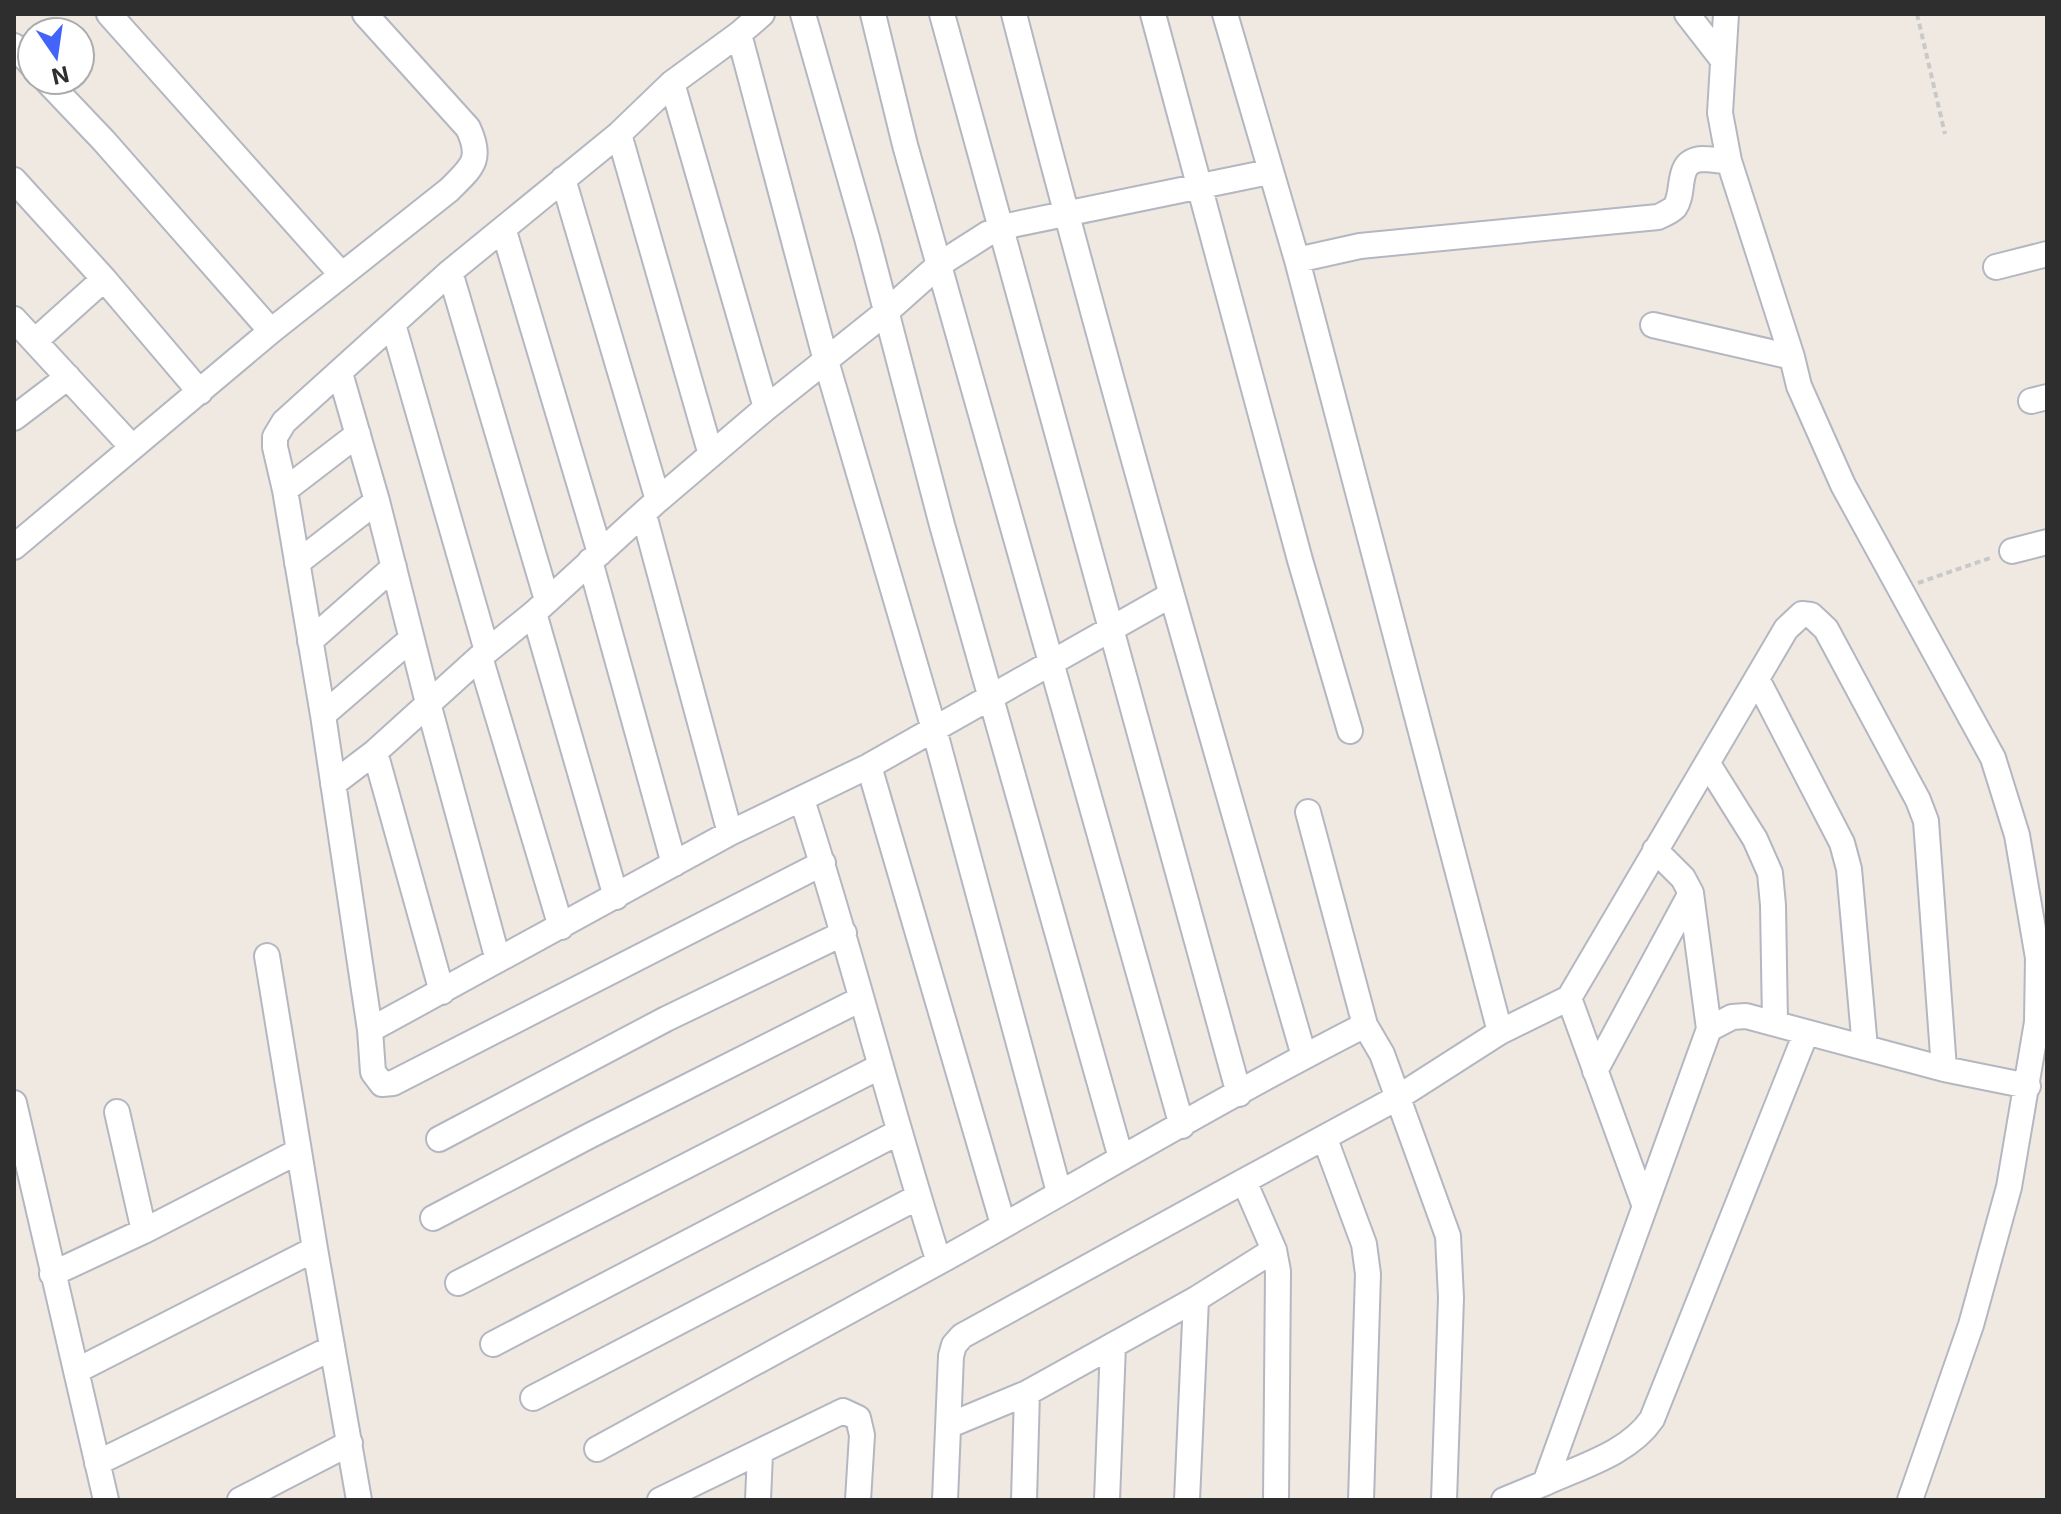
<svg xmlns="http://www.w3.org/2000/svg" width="2061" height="1514" font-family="Inter,sans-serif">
	<rect width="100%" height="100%" fill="#efe9e1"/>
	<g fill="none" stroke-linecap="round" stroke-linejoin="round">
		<g stroke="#b4b7c1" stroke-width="28">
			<path id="minor" d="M 109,14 L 341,274
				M 762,14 L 739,34 L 672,83 L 619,134 L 450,272 L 284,422 L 275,437 L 275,447 L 285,490 L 323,715 L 370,1030 L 373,1072 L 382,1084 L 393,1083 L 823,863
				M 803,14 L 867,238 L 942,525 L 1121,1158
				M 873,14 L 905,145 L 1182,1126
				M 942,14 L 1239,1094
				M 1014,14 C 1104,363 1204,710 1304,1056
				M 1153,14 L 1300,560 L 1350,731
				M 1225,14 L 1297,260 L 1500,1032
				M 1687,14 L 1722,59
				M 1726,14 L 1720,113 L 1729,161 L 1792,357 L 1799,386 L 1843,485 L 1993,758 L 2017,835 L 2038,958 L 2037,1022 L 2009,1187 L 1971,1325 L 1910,1500
				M 739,34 L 826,361 L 934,729 L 1059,1192
				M 14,46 L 32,65
				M 46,80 L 104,141 L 271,331
				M 672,83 L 766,408
				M 619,134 L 711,455
				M 563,179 L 658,500
				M 14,180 L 104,279 L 200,392
				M 504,231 L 600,553
				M 1297,260 L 1360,246 L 1658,217 C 1664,214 1670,212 1675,207 C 1686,191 1674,161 1702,159 C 1711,159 1720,161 1729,161
				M 1996,267 L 2047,254
				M 450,272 L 547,600
				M 14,319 L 132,447
				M 393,324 L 487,651
				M 1653,325 L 1792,357
				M 35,341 L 104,279
				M 340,373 L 377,501 L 428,703 L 498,960
				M 2031,401 L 2047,397
				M 14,418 L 68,377
				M 285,490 L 358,434
				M 644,515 L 730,833
				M 14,547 L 271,331 L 449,190 C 472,167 483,160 468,128 L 365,14
				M 2012,551 L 2047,542
				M 590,561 L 674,864
				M 297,563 L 377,501
				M 534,613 L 616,897
				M 310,641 L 394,567
				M 480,657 L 561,927
				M 1757,679 L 1842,843 L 1849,869 L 1865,1048
				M 323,715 L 411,639
				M 375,752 L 442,992
				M 1708,764 L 1755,839 L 1770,873 L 1773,905 L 1775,1022
				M 869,766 L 1003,1224
				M 333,784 L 375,752 L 480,657 L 534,613 L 658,500 L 766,408 L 885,313 L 940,264 L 987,234 L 1002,227 L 1269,172
				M 802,800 C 852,953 890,1109 939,1262
				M 1308,812 L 1365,1025
				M 267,956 L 315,1249 L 359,1500
				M 1569,998 L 1644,1204
				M 1709,1029 L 1732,1017 L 1746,1016 L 1944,1069 L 2028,1086
				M 370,1030 L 730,833 L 869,766 L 1171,595
				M 1595,1071 L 1691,893
				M 14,1103 L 106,1500
				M 117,1112 L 144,1231
				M 439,1139 L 666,1019 L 844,933
				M 1325,1139 L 1364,1244 L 1368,1274 L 1361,1500
				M 433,1218 L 589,1136 L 861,999
				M 52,1274 L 144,1231 L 299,1151
				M 458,1283 L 881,1066
				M 493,1344 L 899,1132
				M 76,1371 L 315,1249
				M 533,1398 L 918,1197
				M 950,1425 L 1027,1393 L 1196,1299 L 1274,1250
				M 597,1449 C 710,1387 824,1326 937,1263 C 1079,1184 1220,1099 1365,1025 L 1382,1054 L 1448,1236 L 1451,1298 L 1444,1500
				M 97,1463 L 332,1348
				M 1545,1483 C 1582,1466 1629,1453 1652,1419 L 1806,1033
				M 240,1500 L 350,1443
				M 660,1500 L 843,1411 L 858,1418 L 862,1435 L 858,1500
				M 758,1500 L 760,1453
				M 945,1500 L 951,1356 L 954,1345 L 962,1336 L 1244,1181
				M 1024,1500 L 1027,1393
				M 1107,1500 L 1113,1345
				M 1187,1500 L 1196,1299
				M 1276,1500 L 1278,1271 L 1274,1250 L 1244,1181 L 1397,1098 L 1500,1032 L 1569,998 L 1786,629 L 1802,614 L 1811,615 L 1826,629 L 1918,800 L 1926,821 L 1944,1069
				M 1504,1500 L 1545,1483 L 1709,1029 L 1691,893 L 1683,878 L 1655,850"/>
		</g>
		<path stroke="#c9c9c9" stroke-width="4" stroke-dasharray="6 4" stroke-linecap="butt" d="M 1917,14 L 1945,134
			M 1918,583 L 1993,557"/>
		<use href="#minor" stroke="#fff" stroke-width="24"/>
	</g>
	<rect width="2061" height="1514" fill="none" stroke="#2e2e2e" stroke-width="32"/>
	<g transform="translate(56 56) rotate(167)"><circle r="38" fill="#ffffff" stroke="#ababab" stroke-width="2"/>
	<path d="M0-6L14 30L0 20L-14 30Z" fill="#4264fb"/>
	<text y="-12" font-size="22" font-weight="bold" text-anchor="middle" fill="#2e2e2e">N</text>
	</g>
</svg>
